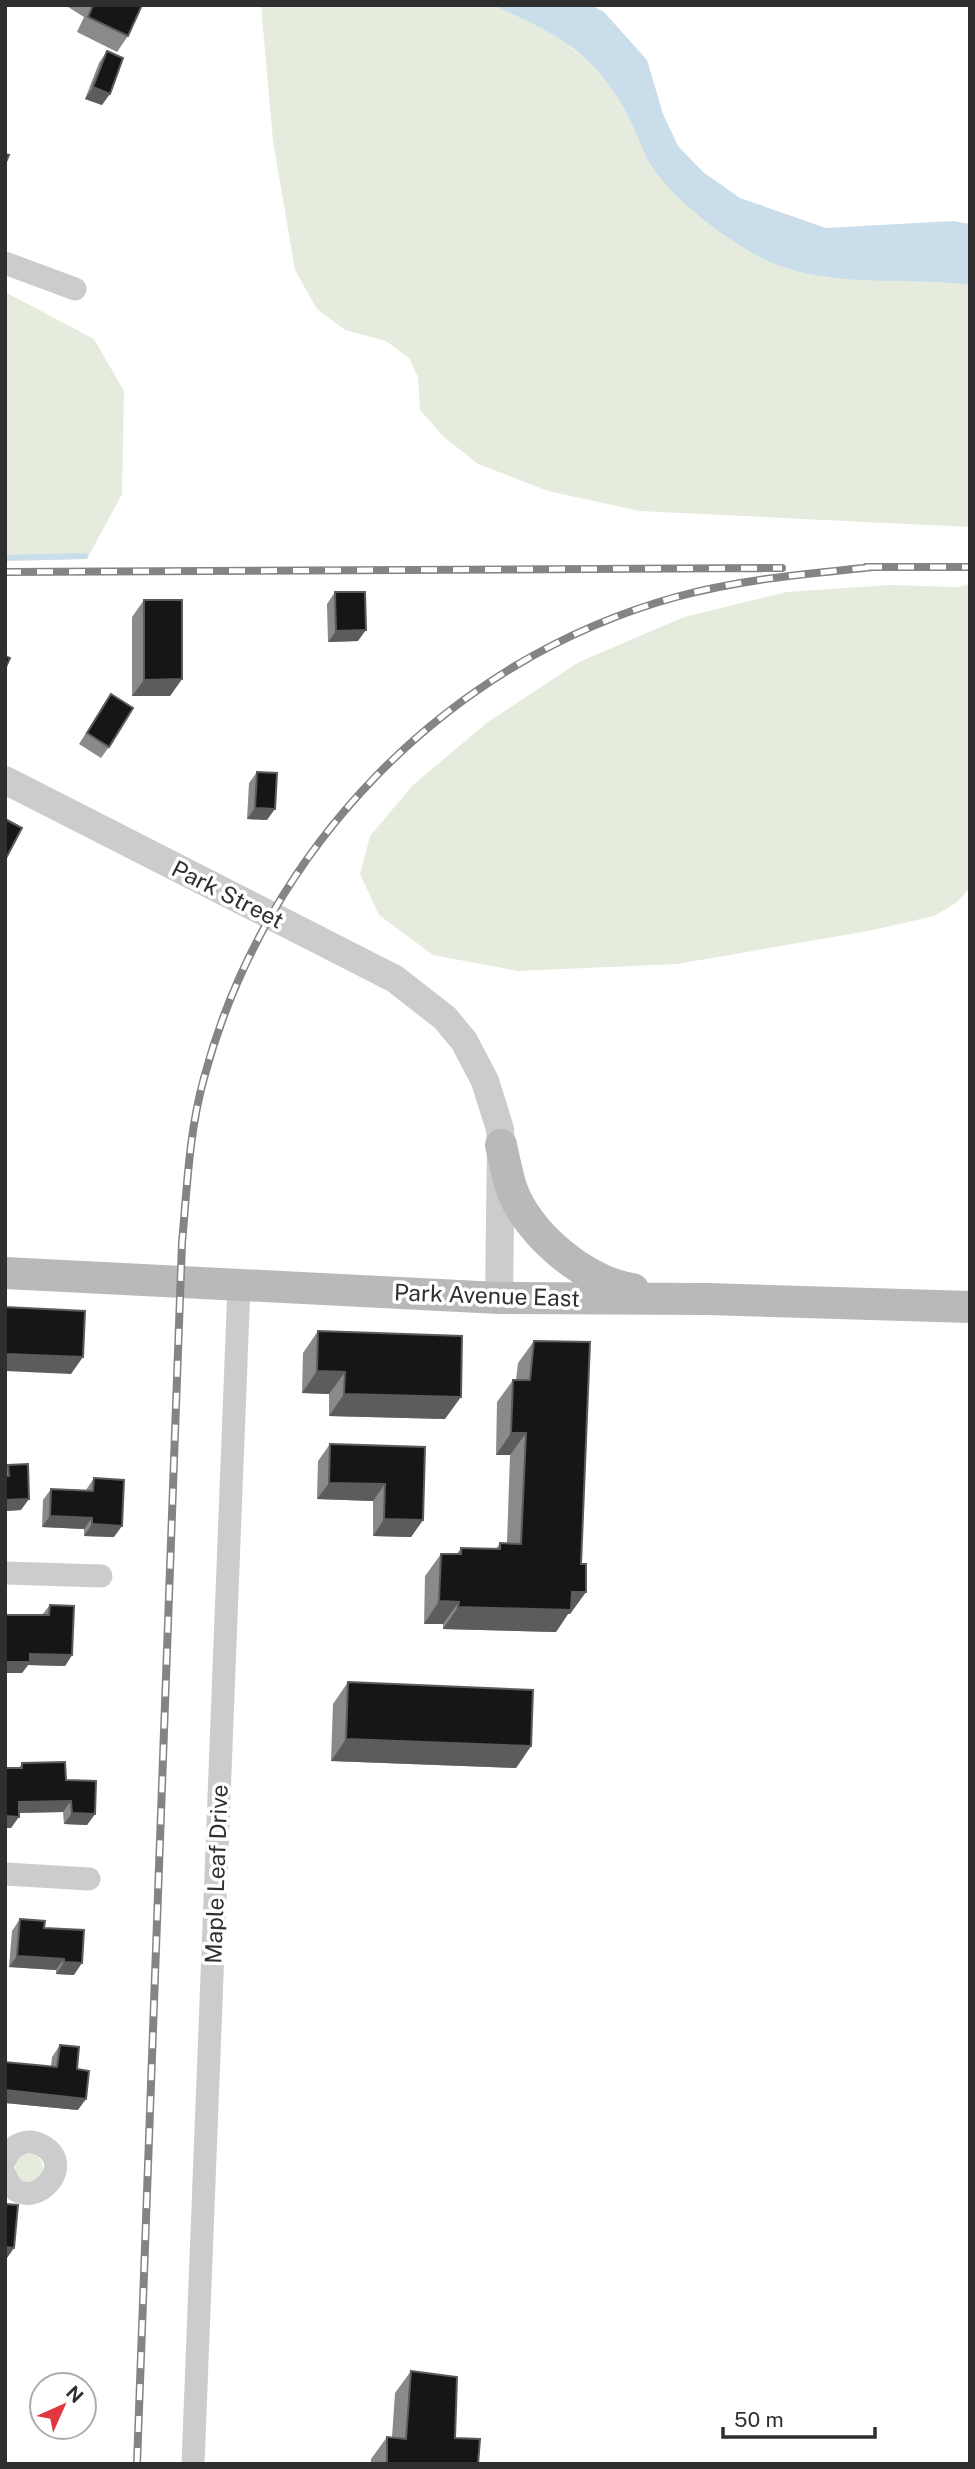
<svg xmlns="http://www.w3.org/2000/svg" width="975" height="2469" font-family="'Public Sans',sans-serif">
	<rect width="100%" height="100%" fill="#fff"/>
	<path fill="#e5ecde" d="M 261,5 L 492,5 L 529,21 L 565,42 L 591,64 L 613,90 L 631,121 L 824,277 L 949,282 L 970,285 L 970,527 L 640,511 L 548,491 L 478,464 L 444,437 L 420,410 L 418,377 L 409,358 L 386,341 L 345,330 L 317,309 L 295,270 L 273,141 Z
		M 5,292 L 94,339 L 124,391 L 122,494 L 87,559 L 5,561 Z
		M 970,584 L 970,888 L 956,903 L 934,916 L 873,930 L 677,964 L 518,971 L 433,955 L 379,915 L 360,874 L 370,836 L 413,785 L 488,722 L 579,662 L 684,617 L 787,592 L 890,585 L 958,587 Z
		M15 2168a14 14 0 1 1 28 0a14 14 0 1 1-28 0Z"/>
	<path fill="#caddeb" d="M 492,5 L 591,5 L 604,12 L 647,60 L 663,114 L 678,146 L 703,172 L 740,198 L 826,228 L 953,221 L 970,224 L 970,285 C 904,276 833,289 770,262 C 731,244 674,201 651,165 C 643,152 638,136 631,122 C 621,101 608,82 592,65 C 565,37 527,20 492,5 Z"/>
	<g fill="none" stroke-linecap="round" stroke-linejoin="round">
		<path stroke="#caddeb" stroke-width="6" d="M 5,558 L 85,556"/>
		<path stroke="#ccc" stroke-width="23" d="M 5,263 L 75,289
			M 5,1573 L 101,1576
			M 5,1874 L 89,1879
			M 5,2160 C 8,2153 12,2147 20,2144 C 27,2141 35,2142 41,2145 C 83,2167 23,2222 5,2175
			M 193,2464 L 239,1285"/>
		<path stroke="#ccc" stroke-width="28" d="M 5,780 L 395,979 L 445,1018 L 464,1041 L 485,1081 L 500,1129 L 501,1145 L 499,1298"/>
		<path stroke="#b9b9b9" stroke-width="32" d="M 501,1145 C 504,1159 507,1174 511,1187 C 526,1233 586,1283 633,1289
			M 5,1273 L 499,1298 L 707,1299 L 970,1307"/>
		<g stroke="#848484" stroke-width="8">
			<path id="rail" d="M 866,567 L 970,567
				M 5,572 L 782,568
				M 137,2464 L 182,1243 C 187,1188 189,1132 204,1078 C 265,849 447,660 676,597 C 741,579 807,574 873,567"/>
		</g>
		<use href="#rail" stroke="#fff" stroke-width="5" stroke-dasharray="16" stroke-linecap="butt"/>
	</g>
	<path fill="#8a8a8a" d="M 65,5 L 142,5 L 128,36 L 117,52 L 77,32 L 84,17 Z
		M 107,51 L 102,105 L 85,99 L 99,63 Z
		M 335,592 L 358,641 L 328,642 L 327,604 Z
		M 144,600 L 182,679 L 170,696 L 132,696 L 132,617 Z
		M 111,694 L 109,747 L 101,758 L 79,744 Z
		M 257,772 L 267,820 L 247,819 L 249,783 Z
		M 318,1331 L 445,1419 L 329,1416 L 329,1394 L 302,1393 L 303,1353 Z
		M 534,1341 L 581,1564 L 586,1592 L 570,1614 L 568,1614 L 556,1632 L 443,1629 L 443,1624 L 424,1624 L 425,1576 L 441,1554 L 457,1554 L 461,1548 L 496,1549 L 500,1543 L 507,1543 L 510,1455 L 496,1455 L 497,1402 L 513,1380 L 516,1380 L 518,1363 Z
		M 330,1444 L 425,1447 L 423,1520 L 411,1537 L 373,1536 L 373,1501 L 317,1499 L 318,1461 Z
		M 8,1465 L 21,1510 L 5,1511 L 5,1469 Z
		M 94,1478 L 114,1537 L 84,1536 L 84,1529 L 42,1527 L 43,1500 L 51,1489 L 86,1490 Z
		M 50,1605 L 72,1655 L 65,1666 L 28,1665 L 22,1673 L 5,1673 L 5,1615 L 42,1615 Z
		M 348,1682 L 531,1746 L 516,1768 L 331,1761 L 333,1704 Z
		M 22,1763 L 66,1780 L 95,1814 L 87,1825 L 64,1824 L 63,1812 L 19,1813 L 11,1828 L 5,1828 L 5,1768 L 19,1768 Z
		M 20,1919 L 44,1928 L 74,1975 L 56,1974 L 56,1970 L 9,1967 L 12,1931 Z
		M 60,2045 L 77,2069 L 78,2110 L 5,2103 L 5,2062 L 51,2066 L 52,2057 Z
		M 411,2371 L 455,2438 L 478,2464 L 371,2464 L 371,2459 L 387,2437 L 392,2437 L 395,2393 Z"/>
	<path fill="#5c5c5c" d="M 93,87 L 110,94 L 102,105 L 85,99 Z
		M 366,630 L 358,641 L 328,642 L 336,631 Z
		M 182,679 L 170,696 L 132,696 L 144,680 Z
		M 255,808 L 275,809 L 267,820 L 247,819 Z
		M 5,1354 L 83,1357 L 71,1374 L 5,1371 Z
		M 317,1371 L 345,1372 L 329,1394 L 302,1393 Z
		M 344,1394 L 461,1397 L 445,1419 L 329,1416 Z
		M 511,1433 L 526,1433 L 510,1455 L 496,1455 Z
		M 329,1483 L 385,1484 L 373,1501 L 317,1499 Z
		M 29,1499 L 21,1510 L 5,1511 L 5,1500 Z
		M 50,1516 L 92,1518 L 84,1529 L 42,1527 Z
		M 384,1519 L 423,1520 L 411,1537 L 373,1536 Z
		M 92,1524 L 122,1526 L 114,1537 L 84,1536 Z
		M 572,1592 L 586,1592 L 570,1614 L 568,1614 L 556,1632 L 443,1629 L 458,1607 Z
		M 439,1601 L 459,1602 L 443,1624 L 424,1624 Z
		M 30,1654 L 72,1655 L 65,1666 L 28,1665 L 22,1673 L 5,1673 L 5,1662 Z
		M 346,1739 L 531,1746 L 516,1768 L 331,1761 Z
		M 71,1801 L 63,1812 L 11,1813 L 19,1802 Z
		M 72,1813 L 95,1814 L 87,1825 L 64,1824 Z
		M 5,1816 L 19,1817 L 11,1828 L 5,1828 Z
		M 17,1956 L 64,1959 L 56,1970 L 9,1967 Z
		M 64,1962 L 82,1963 L 74,1975 L 56,1974 Z
		M 5,2090 L 86,2099 L 78,2110 L 5,2103 Z
		M 5,2247 L 14,2248 L 5,2261 Z"/>
	<path fill="#161616" stroke="#5c5c5c" stroke-width="2" d="M 93,5 L 142,5 L 128,36 L 88,17 Z
		M 107,51 L 123,58 L 110,94 L 93,87 Z
		M 5,154 L 9,155 L 5,164 Z
		M 335,592 L 365,592 L 366,630 L 336,631 Z
		M 144,600 L 182,600 L 182,679 L 144,680 Z
		M 5,656 L 10,658 L 5,669 Z
		M 111,694 L 133,708 L 109,747 L 87,733 Z
		M 257,772 L 277,773 L 275,809 L 255,808 Z
		M 5,819 L 22,828 L 5,860 Z
		M 5,1307 L 85,1311 L 83,1357 L 5,1354 Z
		M 318,1331 L 462,1336 L 461,1397 L 344,1394 L 345,1372 L 317,1371 Z
		M 534,1341 L 590,1342 L 581,1564 L 586,1564 L 586,1592 L 572,1592 L 571,1610 L 458,1607 L 459,1602 L 439,1601 L 441,1554 L 461,1554 L 461,1548 L 500,1549 L 500,1543 L 521,1544 L 526,1433 L 511,1433 L 513,1380 L 530,1380 Z
		M 330,1444 L 425,1447 L 423,1520 L 384,1519 L 385,1484 L 329,1483 Z
		M 28,1464 L 29,1499 L 5,1500 L 5,1476 L 9,1476 L 8,1465 Z
		M 94,1478 L 124,1480 L 122,1526 L 92,1524 L 92,1518 L 50,1516 L 51,1489 L 93,1491 Z
		M 50,1605 L 74,1606 L 72,1655 L 30,1654 L 30,1662 L 5,1662 L 5,1615 L 49,1615 Z
		M 348,1682 L 533,1690 L 531,1746 L 346,1739 Z
		M 65,1762 L 66,1780 L 96,1781 L 95,1814 L 72,1813 L 71,1801 L 19,1802 L 19,1817 L 5,1816 L 5,1768 L 22,1768 L 22,1763 Z
		M 20,1919 L 45,1921 L 44,1928 L 84,1930 L 82,1963 L 64,1962 L 64,1959 L 17,1956 Z
		M 60,2045 L 79,2047 L 77,2069 L 89,2071 L 86,2099 L 5,2090 L 5,2062 L 57,2067 Z
		M 5,2204 L 18,2205 L 14,2248 L 5,2247 Z
		M 411,2371 L 457,2377 L 455,2438 L 480,2439 L 478,2464 L 387,2464 L 387,2437 L 406,2439 Z"/>
	<g text-anchor="middle" dominant-baseline="central" stroke-width="7" stroke-linejoin="round" paint-order="stroke">
		<g font-size="23" fill="#2f2f2f" stroke="#fff">
			<text transform="translate(228 894) rotate(27)">Park Street</text>
			<text transform="translate(487 1295) rotate(2)">Park Avenue East</text>
			<text transform="translate(216 1874) rotate(-88)">Maple Leaf Drive</text>
		</g>
	</g>
	<rect width="975" height="2469" fill="none" stroke="#2f2f2f" stroke-width="14"/>
	<g transform="translate(63 2406) rotate(45)"><circle r="33" fill="#ffffff" stroke="#acacac" stroke-width="2"/>
	<path d="M0-5L12 26L0 18L-12 26Z" fill="#e1373e"/>
	<text y="-10" font-size="19" font-weight="bold" text-anchor="middle" fill="#2f2f2f">N</text>
	</g>
	<path d="M723 2427v10h152v-10" fill="none" stroke="#2f2f2f" stroke-width="3.5"/>
	<text x="734" y="2427" font-size="21" fill="#2f2f2f" stroke="#ffffff" stroke-width="5" paint-order="stroke">50 m</text>
</svg>
